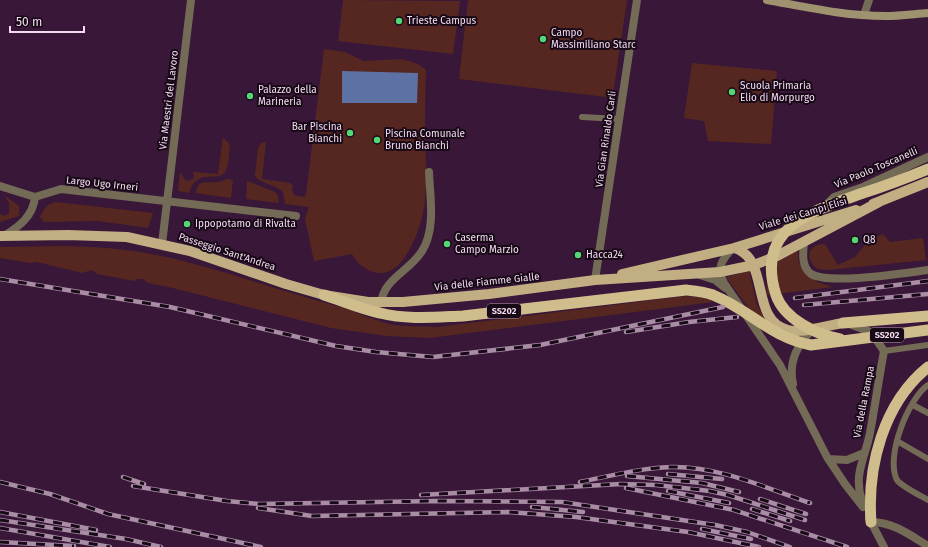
<svg xmlns="http://www.w3.org/2000/svg" width="928" height="547" font-family="'Fira Sans',sans-serif">
	<rect width="100%" height="100%" fill="#391738"/>
	<path fill="#562721" d="M 343,0 L 460,1 L 453,54 L 338,41 Z
		M 468,0 L 627,0 L 613,94 L 606,97 L 459,79 Z
		M 324,49 L 345,52 L 363,61 L 402,59 L 418,64 L 426,70 C 425,94 425,119 425,144 C 426,162 427,180 425,199 C 424,220 407,276 378,273 C 368,272 356,263 352,254 L 314,261 L 305,219 L 309,207 L 285,204 L 283,192 C 275,184 261,184 255,176 L 258,148 L 261,143 L 266,142 L 262,179 L 290,183 L 293,186 L 292,190 L 294,195 L 304,197 L 306,194 Z
		M 692,63 L 777,71 L 771,144 L 708,141 L 704,121 L 684,118 Z
		M 223,137 L 230,145 C 229,152 229,164 226,170 C 219,185 198,165 189,193 L 178,191 L 180,172 L 185,180 L 189,181 L 194,178 L 193,172 L 218,174 Z
		M 227,179 L 233,180 L 231,198 L 195,193 L 199,184 C 208,180 217,185 227,179 Z
		M 247,181 L 275,192 L 278,196 L 279,203 L 246,199 Z
		M 4,195 L 19,206 L 19,216 L 0,222 L 0,213 L 2,216 L 9,214 L 9,203 Z
		M 56,202 L 153,213 L 148,228 L 98,221 L 44,222 L 40,217 C 44,208 47,204 56,202 Z
		M 883,234 L 890,242 L 923,238 L 926,260 L 828,270 L 817,269 C 805,258 807,244 825,244 L 838,265 L 855,257 L 869,240 Z
		M 66,246 C 92,247 119,248 145,253 C 210,264 273,290 337,306 C 356,311 374,321 394,325 C 408,327 423,326 437,327 L 685,296 L 700,297 L 714,302 L 430,338 L 387,336 L 331,328 L 173,288 L 148,283 L 143,279 L 138,279 L 134,281 L 97,274 L 92,270 L 82,273 L 37,262 L 31,263 L 0,258 L 0,247 Z
		M 798,251 C 797,274 814,282 833,287 L 767,295 C 764,267 775,262 798,251 Z
		M 749,271 L 757,305 L 765,319 L 752,313 L 726,277 Z"/>
	<path fill="#5e71a5" d="M 342,71 L 418,73 L 417,103 L 342,103 Z"/>
	<g fill="none" stroke-linecap="round" stroke-linejoin="round">
		<path stroke="#736b56" stroke-width="6" d="M 582,117 L 619,119
			M 884,351 L 928,345
			M 928,385 C 908,399 885,457 897,480 C 901,486 921,496 928,500
			M 913,405 L 928,413
			M 897,441 L 928,459"/>
		<path stroke="#736b56" stroke-width="8" d="M 0,186 L 35,197 L 61,189 L 296,216
			M 826,205 L 834,197 L 863,187 L 928,157
			M 4,236 C 20,226 33,216 35,197
			M 804,242 C 803,252 801,267 811,274 C 829,285 904,273 928,270
			M 162,244 L 191,0
			M 733,248 C 722,259 716,268 724,283 L 780,365 L 827,457 L 845,484 L 863,507
			M 700,275 L 715,280 L 725,288
			M 595,280 L 637,0
			M 381,303 C 384,278 410,271 422,251 C 436,229 430,197 429,172
			M 849,324 L 871,332 L 884,351 C 879,378 875,406 870,433 C 865,458 853,475 862,501
			M 793,384 C 788,362 798,342 814,329
			M 829,459 L 847,460 L 864,453
			M 869,518 L 884,547
			M 871,522 C 893,522 910,535 928,546"/>
		<path stroke="#736b56" stroke-width="8" d="M 864,15 L 869,0"/>
		<path stroke="#9f926f" stroke-width="8" d="M 767,0 C 806,7 845,16 885,16 C 899,16 914,14 928,13"/>
		<path stroke="#c1af83" stroke-width="10" d="M 873,204 L 928,182
			M 0,236 L 68,235 L 127,237 L 190,251 L 286,284 L 324,295 L 368,302 L 403,302 L 489,294 L 595,280 L 720,272 L 754,265 L 777,256 L 879,202
			M 734,248 C 771,258 749,321 788,330 C 802,334 829,325 843,323
			M 622,274 L 734,248 L 856,210"/>
		<path stroke="#d0bd8c" stroke-width="11" d="M 324,295 C 343,301 361,309 380,313 C 407,320 436,317 463,316 L 686,290 C 695,291 705,292 713,295 C 750,310 770,337 811,345 L 928,330
			M 843,323 L 928,316
			M 840,339 C 817,335 784,319 776,295 C 754,227 813,211 863,193 C 885,186 906,178 928,169
			M 871,522 C 867,467 883,403 928,367"/>
		<g stroke="#a98da7" stroke-width="4.5">
			<path id="rail" d="M 0,279 L 170,307 L 336,346 L 376,352 L 433,357 L 540,345 L 723,307
				M 795,298 L 928,281
				M 804,305 L 928,294
				M 626,332 L 689,322 L 737,317
				M 668,474 L 722,479
				M 627,476 L 702,483 L 739,492
				M 123,477 L 144,484
				M 0,482 L 50,494 L 108,514 L 261,547
				M 580,482 C 610,476 640,468 671,467 C 719,466 766,488 810,503
				M 133,486 L 227,501 L 259,504 L 436,501 L 562,502 L 715,525 L 747,532 L 790,547
				M 626,488 L 734,510 L 847,547
				M 668,491 L 729,503
				M 421,495 L 621,484 L 656,485 L 710,491 L 728,495 L 805,520
				M 760,499 L 806,514
				M 532,507 L 583,512
				M 258,508 L 312,516 L 508,512 L 576,517 L 688,532 L 759,547
				M 752,509 L 790,521
				M 0,512 L 96,530
				M 0,520 L 126,539 L 161,547
				M 0,528 L 110,547
				M 702,529 L 751,539
				M 0,542 L 74,546"/>
		</g>
		<use href="#rail" stroke="#180917" stroke-width="3" stroke-dasharray="9" stroke-linecap="butt"/>
	</g>
	<g fill="#53d673" stroke="#180917" stroke-width="1.5">
		<circle cx="399" cy="21" r="4"/>
		<circle cx="543" cy="39" r="4"/>
		<circle cx="732" cy="92" r="4"/>
		<circle cx="250" cy="96" r="4"/>
		<circle cx="350" cy="133" r="4"/>
		<circle cx="377" cy="140" r="4"/>
		<circle cx="187" cy="224" r="4"/>
		<circle cx="855" cy="240" r="4"/>
		<circle cx="447" cy="244" r="4"/>
		<circle cx="578" cy="255" r="4"/>
	</g>
	<g text-anchor="middle" dominant-baseline="central" stroke-width="4" stroke-linejoin="round" paint-order="stroke">
		<g fill="#180917" stroke="#b19db0" stroke-width="1">
			<rect x="487" y="304" width="34" height="14" rx="3"/>
			<rect x="870" y="328" width="34" height="14" rx="3"/>
		</g>
		<g font-size="9" font-weight="bold" fill="#f3dcf1">
			<text x="504" y="311">SS202</text>
			<text x="887" y="335">SS202</text>
		</g>
		<g font-size="10" fill="#f3dcf1" stroke="#180917" text-anchor="start">
			<text x="407" y="21">Trieste Campus</text>
			<text x="551" y="33">Campo<tspan x="551" dy="12">Massimiliano Starc</tspan></text>
			<text x="740" y="86">Scuola Primaria<tspan x="740" dy="12">Elio di Morpurgo</tspan></text>
			<text x="258" y="90">Palazzo della<tspan x="258" dy="12">Marineria</tspan></text>
			<text x="342" y="127" text-anchor="end">Bar Piscina<tspan x="342" dy="12">Bianchi</tspan></text>
			<text x="385" y="134">Piscina Comunale<tspan x="385" dy="12">Bruno Bianchi</tspan></text>
			<text x="195" y="224">Ippopotamo di Rivalta</text>
			<text x="455" y="238">Caserma<tspan x="455" dy="12">Campo Marzio</tspan></text>
			<text x="863" y="240">Q8</text>
			<text x="586" y="255">Hacca24</text>
		</g>
		<g font-size="10" fill="#f3dcf1" stroke="#180917">
			<text transform="translate(169 100) rotate(-83)">Via Maestri del Lavoro</text>
			<text transform="translate(606 139) rotate(-82)">Via Gian Rinaldo Carli</text>
			<text transform="translate(876 168) rotate(-23)">Via Paolo Toscanelli</text>
			<text transform="translate(102 184) rotate(6)">Largo Ugo Irneri</text>
			<text transform="translate(803 214) rotate(-17)">Viale dei Campi Elisi</text>
			<text transform="translate(227 252) rotate(18)">Passeggio Sant'Andrea</text>
			<text transform="translate(487 282) rotate(-6)">Via delle Fiamme Gialle</text>
			<text transform="translate(864 402) rotate(-79)">Via della Rampa</text>
		</g>
	</g>
	<path d="M10 26v6h74v-6" fill="none" stroke="#f3dcf1" stroke-width="2"/>
	<text x="16" y="26" font-size="12" fill="#f3dcf1" stroke="#180917" stroke-width="3" paint-order="stroke">50 m</text>
</svg>
